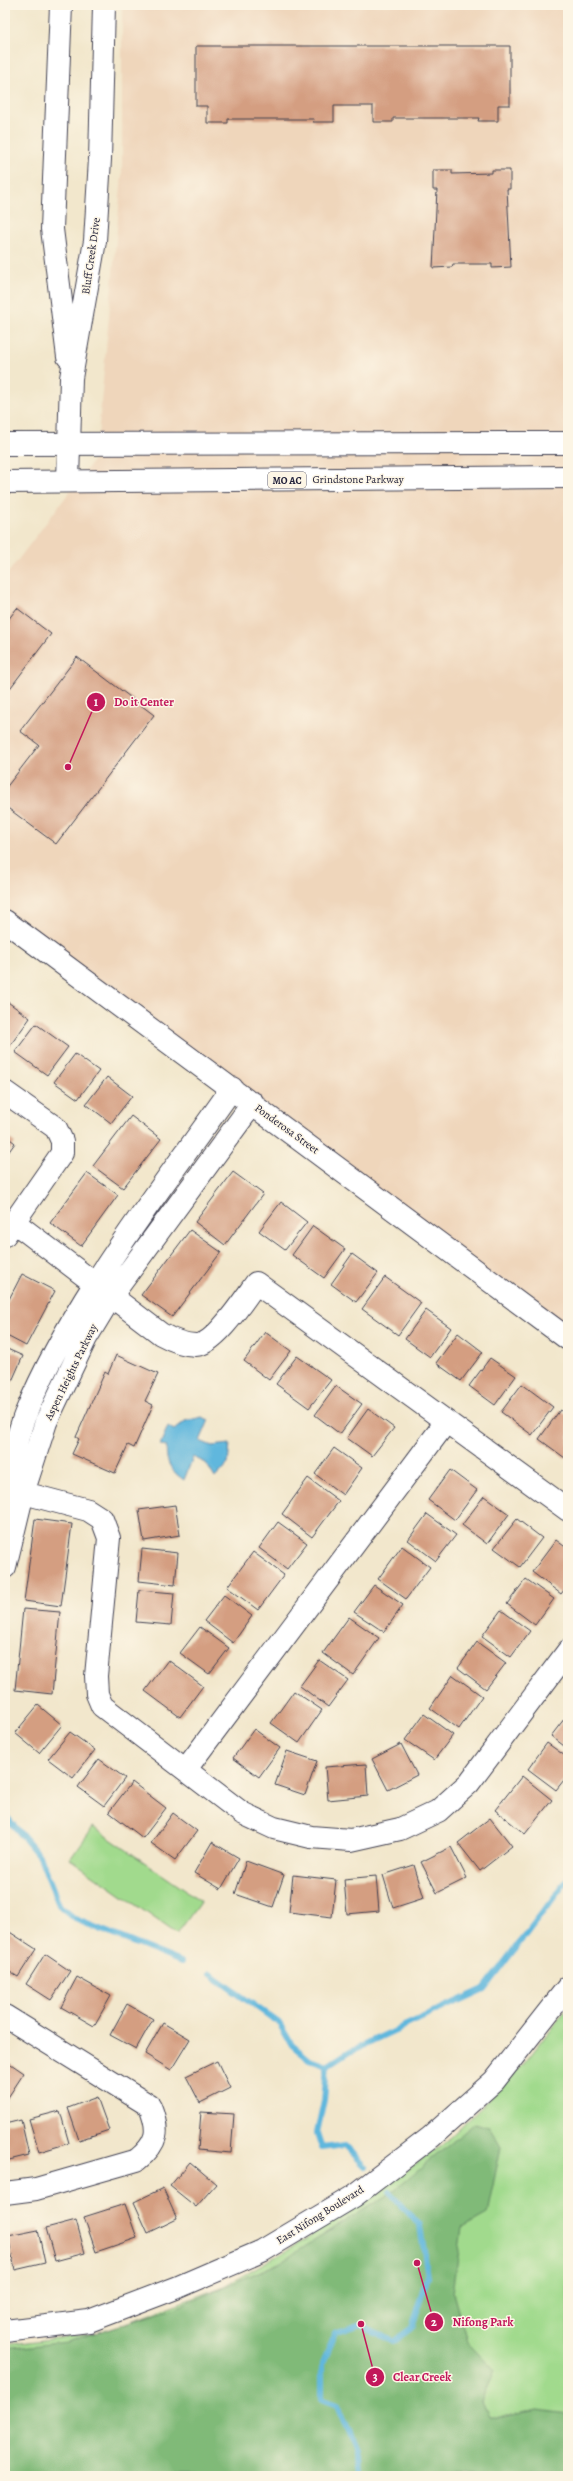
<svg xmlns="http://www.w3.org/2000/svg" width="573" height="2481" font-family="Alegreya,serif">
	<rect width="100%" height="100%" fill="#fcf5e5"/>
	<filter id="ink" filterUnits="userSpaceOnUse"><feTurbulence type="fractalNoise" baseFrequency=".025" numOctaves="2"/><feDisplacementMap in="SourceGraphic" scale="8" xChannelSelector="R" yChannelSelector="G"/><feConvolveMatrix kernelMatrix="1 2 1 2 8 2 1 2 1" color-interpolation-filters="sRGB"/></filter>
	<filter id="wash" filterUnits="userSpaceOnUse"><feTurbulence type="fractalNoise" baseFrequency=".012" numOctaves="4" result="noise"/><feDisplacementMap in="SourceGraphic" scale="16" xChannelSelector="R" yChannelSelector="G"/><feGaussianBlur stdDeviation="0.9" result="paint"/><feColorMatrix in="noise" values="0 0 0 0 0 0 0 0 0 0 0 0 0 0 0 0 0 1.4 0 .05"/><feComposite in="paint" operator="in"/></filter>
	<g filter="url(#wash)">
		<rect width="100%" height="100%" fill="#f2e7cc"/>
		<path fill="#efd6bb" d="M 122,5 L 568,5 L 568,1344 L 5,924 L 5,577 L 96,457 L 122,175 Z"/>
		<path fill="#a1da8d" stroke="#627e64" d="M 93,1827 L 201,1901 L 177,1934 L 70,1859 Z
			M 568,2007 L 568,2476 L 5,2476 L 5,2345 L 103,2332 L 222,2287 L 308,2238 L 441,2146 L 523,2065 Z"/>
		<path fill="#80ba78" stroke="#516e5a" d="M 475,2123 L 489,2127 L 501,2147 L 487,2214 L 462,2228 L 453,2293 L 467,2342 L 495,2371 L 482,2401 L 489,2417 L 502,2417 L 538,2410 L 568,2414 L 568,2476 L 5,2476 L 5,2349 L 66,2342 L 178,2307 L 279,2263 L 395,2190 Z"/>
		<path fill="#60b7dd" stroke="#416c8c" d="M 202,1417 L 209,1420 L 200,1441 L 212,1446 L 230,1444 L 228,1464 L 215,1478 L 206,1463 L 193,1457 L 184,1480 C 172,1472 164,1461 167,1446 L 160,1445 L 168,1426 L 174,1430 L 185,1421 Z"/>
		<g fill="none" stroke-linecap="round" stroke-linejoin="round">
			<path stroke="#60b7dd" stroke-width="6" d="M 5,1815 L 40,1857 L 59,1905 L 75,1919 L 181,1962
				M 210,1974 L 279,2023 L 292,2045 L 310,2060 L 327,2066
				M 365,2166 L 345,2145 L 322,2148 L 317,2133 L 324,2100 L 327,2066 L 350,2051 L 484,1989 L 568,1879
				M 358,2476 L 357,2450 L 338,2405 L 322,2399 L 322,2363 L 335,2333 L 361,2324 L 393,2342 L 412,2328 L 428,2276 L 420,2226 L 390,2192"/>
		</g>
		<g id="blocks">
			<path fill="#d49e81" d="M 196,46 L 510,46 L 510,105 L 498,105 L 498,121 L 478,121 L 479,118 L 393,118 L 393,122 L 373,122 L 373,106 L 334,106 L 334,122 L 313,122 L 314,119 L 228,119 L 228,123 L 207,123 L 207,106 L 196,106 Z
				M 433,170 L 452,170 L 452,174 L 492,173 L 492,170 L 510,170 L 510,189 L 507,189 L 511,267 L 492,268 L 492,264 L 453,264 L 452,267 L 433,268 L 437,190 L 433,190 Z
				M 17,608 L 51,634 L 5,695 L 5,624 Z
				M 77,657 L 154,715 L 56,844 L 5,806 L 5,789 L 39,745 L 20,731 Z
				M 5,1000 L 30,1018 L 9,1047 L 5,1044 Z
				M 36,1024 L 68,1047 L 47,1075 L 15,1052 Z
				M 75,1054 L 99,1071 L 78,1099 L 54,1082 Z
				M 107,1077 L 132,1096 L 111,1123 L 86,1104 Z
				M 131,1116 L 161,1139 L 123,1188 L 93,1166 Z
				M 5,1135 L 15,1143 L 5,1157 Z
				M 233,1172 L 263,1194 L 225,1245 L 195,1222 Z
				M 87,1173 L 118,1195 L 81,1246 L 50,1223 Z
				M 281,1202 L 307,1222 L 285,1250 L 259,1231 Z
				M 313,1226 L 345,1249 L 324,1278 L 292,1255 Z
				M 190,1230 L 221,1252 L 172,1317 L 141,1295 Z
				M 352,1254 L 378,1273 L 356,1302 L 331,1284 Z
				M 22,1274 L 55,1291 L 26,1346 L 5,1335 L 5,1307 Z
				M 385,1277 L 421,1303 L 398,1335 L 362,1309 Z
				M 426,1310 L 451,1328 L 430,1357 L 405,1339 Z
				M 265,1332 L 291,1351 L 269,1380 L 244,1361 Z
				M 458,1333 L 483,1352 L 461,1381 L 436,1363 Z
				M 5,1348 L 23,1356 L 5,1397 Z
				M 116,1355 L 158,1374 L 145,1401 L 153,1405 L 134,1448 L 128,1445 L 115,1473 L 72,1454 L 79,1439 L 76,1437 L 105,1372 L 108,1374 Z
				M 297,1356 L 331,1380 L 309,1408 L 276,1384 Z
				M 490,1358 L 516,1376 L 495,1405 L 469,1386 Z
				M 522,1384 L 553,1407 L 532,1435 L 501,1412 Z
				M 336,1386 L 362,1404 L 340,1434 L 315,1415 Z
				M 368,1409 L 394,1428 L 372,1456 L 347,1438 Z
				M 560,1410 L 568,1415 L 568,1453 L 565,1458 L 539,1439 Z
				M 334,1448 L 362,1468 L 343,1495 L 315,1474 Z
				M 450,1470 L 477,1490 L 455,1520 L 428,1500 Z
				M 308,1478 L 339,1501 L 312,1537 L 282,1514 Z
				M 484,1496 L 509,1514 L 487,1544 L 462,1525 Z
				M 175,1505 L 180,1535 L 144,1541 L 139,1510 Z
				M 427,1514 L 456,1535 L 436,1561 L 408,1540 Z
				M 35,1519 L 72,1524 L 61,1606 L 24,1601 Z
				M 517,1519 L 542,1538 L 520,1567 L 494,1548 Z
				M 278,1522 L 307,1543 L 287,1569 L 259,1548 Z
				M 556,1540 L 568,1549 L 568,1585 L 561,1594 L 532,1572 Z
				M 402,1546 L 430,1567 L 406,1599 L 378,1579 Z
				M 142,1549 L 178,1553 L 175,1585 L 139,1581 Z
				M 253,1552 L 284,1575 L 258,1610 L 227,1587 Z
				M 526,1579 L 554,1599 L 535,1625 L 507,1604 Z
				M 374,1585 L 403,1605 L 384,1632 L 354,1612 Z
				M 139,1590 L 174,1593 L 171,1625 L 136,1622 Z
				M 224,1595 L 252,1616 L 233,1643 L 204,1621 Z
				M 23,1609 L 60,1612 L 52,1694 L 15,1690 Z
				M 501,1610 L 530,1631 L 511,1657 L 482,1636 Z
				M 349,1617 L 379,1638 L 353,1675 L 323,1653 Z
				M 200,1627 L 229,1648 L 209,1674 L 180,1653 Z
				M 477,1642 L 506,1663 L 486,1689 L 458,1668 Z
				M 168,1660 L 203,1686 L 180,1717 L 145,1691 Z
				M 319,1660 L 348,1680 L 328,1707 L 300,1686 Z
				M 453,1675 L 482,1696 L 459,1729 L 430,1708 Z
				M 294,1691 L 322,1710 L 299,1743 L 271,1723 Z
				M 38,1705 L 62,1725 L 39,1753 L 15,1733 Z
				M 424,1714 L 453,1735 L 434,1760 L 405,1740 Z
				M 568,1714 L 568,1749 L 551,1736 Z
				M 254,1729 L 280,1748 L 259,1777 L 233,1758 Z
				M 70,1732 L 95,1750 L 73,1778 L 48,1759 Z
				M 547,1743 L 568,1758 L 568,1775 L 556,1790 L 528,1769 Z
				M 401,1744 L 417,1775 L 388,1790 L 372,1759 Z
				M 287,1751 L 317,1761 L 305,1795 L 275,1785 Z
				M 99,1759 L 125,1778 L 104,1806 L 78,1787 Z
				M 366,1764 L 368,1796 L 328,1800 L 325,1767 Z
				M 522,1776 L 552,1800 L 525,1834 L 495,1810 Z
				M 132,1782 L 166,1808 L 143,1838 L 109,1812 Z
				M 173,1813 L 197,1831 L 175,1860 L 151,1843 Z
				M 490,1818 L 512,1846 L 480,1871 L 458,1843 Z
				M 212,1842 L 239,1858 L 221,1889 L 194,1873 Z
				M 451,1847 L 467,1878 L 437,1893 L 421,1862 Z
				M 246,1861 L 284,1875 L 273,1907 L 235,1894 Z
				M 414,1865 L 424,1898 L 393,1908 L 383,1875 Z
				M 293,1875 L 336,1880 L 332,1917 L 289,1912 Z
				M 376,1876 L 379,1911 L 347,1914 L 344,1879 Z
				M 5,1929 L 36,1949 L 18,1977 L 5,1969 Z
				M 45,1954 L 70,1971 L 51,2000 L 26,1984 Z
				M 77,1977 L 111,1996 L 94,2026 L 61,2007 Z
				M 127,2004 L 153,2019 L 136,2049 L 110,2035 Z
				M 163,2023 L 190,2039 L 171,2070 L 145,2054 Z
				M 5,2060 L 24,2073 L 5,2102 Z
				M 217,2061 L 230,2088 L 200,2103 L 186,2076 Z
				M 97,2097 L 109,2130 L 79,2140 L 68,2108 Z
				M 60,2111 L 69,2143 L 39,2152 L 29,2119 Z
				M 201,2112 L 234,2114 L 231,2153 L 198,2150 Z
				M 21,2120 L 29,2155 L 5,2161 L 5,2124 Z
				M 190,2162 L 216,2184 L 196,2207 L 170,2186 Z
				M 163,2188 L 177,2219 L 148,2233 L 134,2202 Z
				M 125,2204 L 137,2238 L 96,2252 L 84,2217 Z
				M 76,2220 L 85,2253 L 55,2261 L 46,2228 Z
				M 38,2230 L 45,2263 L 15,2270 L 8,2236 Z"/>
		</g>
	</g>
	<g filter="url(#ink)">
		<use href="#blocks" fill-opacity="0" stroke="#414051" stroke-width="1"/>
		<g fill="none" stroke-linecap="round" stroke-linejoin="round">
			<g stroke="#414051" stroke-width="24">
				<path id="minor" d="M 61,5 L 52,229 L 68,357
					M 68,481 L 71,378 L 95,241 L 100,159 L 104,5
					M 5,921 L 568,1339
					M 5,1092 L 56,1128 L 62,1141 L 62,1153 L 5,1235
					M 14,1222 L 161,1334 C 172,1340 183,1345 196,1345 C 215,1345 245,1298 256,1283 L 568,1510
					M 5,1482 C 12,1460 17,1436 25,1415 C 74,1296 159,1193 232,1088
					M 5,1488 L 88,1510 L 102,1519 L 109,1538 L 96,1676 L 97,1694 L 102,1706 L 242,1813 L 274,1828 L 311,1837 L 351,1840 L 400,1829 L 438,1811 L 469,1783 L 568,1651
					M 5,1567 L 23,1493 L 46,1422 L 86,1338 L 112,1295 L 253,1103
					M 186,1769 L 446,1422
					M 5,2016 L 150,2106 C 160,2131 158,2143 137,2160 L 36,2189 L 5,2193
					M 5,2331 L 89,2321 L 176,2288 L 262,2251 L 354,2196 L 431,2137 L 494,2081 L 568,1987"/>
			</g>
			<g stroke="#414051" stroke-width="24">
				<path id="major" d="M 5,444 L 568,443
					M 5,482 L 568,477"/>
			</g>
			<use href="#minor" stroke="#fff" stroke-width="22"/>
			<use href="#major" stroke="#fff" stroke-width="22"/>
		</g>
	</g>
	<g text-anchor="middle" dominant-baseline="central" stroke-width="3" stroke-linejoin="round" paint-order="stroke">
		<rect fill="#fcf5e5" stroke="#63616e" stroke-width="1" x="268" y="472" width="38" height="16" rx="3"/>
		<g font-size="10" font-weight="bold" fill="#22223b">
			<text x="287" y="480">MO AC</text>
		</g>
		<g font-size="11" fill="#22223b" stroke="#fcf5e5">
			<text transform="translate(91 256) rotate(-82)">Bluff Creek Drive</text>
			<text x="358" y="479">Grindstone Parkway</text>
			<text transform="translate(287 1129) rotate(36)">Ponderosa Street</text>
			<text transform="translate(71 1372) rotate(-64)">Aspen Heights Parkway</text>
			<text transform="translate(320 2215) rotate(-32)">East Nifong Boulevard</text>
		</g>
	</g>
	<path fill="none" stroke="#c2185b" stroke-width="1.5" d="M68 767L96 702M417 2263L434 2322M361 2324L375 2377"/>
	<g fill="#c2185b" stroke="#fcf5e5" stroke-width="1.5">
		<circle cx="68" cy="767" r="4"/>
		<circle cx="417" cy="2263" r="4"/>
		<circle cx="361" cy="2324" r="4"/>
		<circle cx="96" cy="702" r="10"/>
		<circle cx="434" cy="2322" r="10"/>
		<circle cx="375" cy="2377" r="10"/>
	</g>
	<g font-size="12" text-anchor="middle" font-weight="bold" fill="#fff">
		<text x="96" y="706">1</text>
		<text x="434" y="2326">2</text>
		<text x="375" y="2381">3</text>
	</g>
	<g font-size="12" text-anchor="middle" font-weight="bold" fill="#c2185b" stroke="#fcf5e5" stroke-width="3" stroke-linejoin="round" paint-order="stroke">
		<text x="144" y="706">Do it Center</text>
		<text x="483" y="2326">Nifong Park</text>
		<text x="422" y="2381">Clear Creek</text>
	</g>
	<rect width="573" height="2481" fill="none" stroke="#fcf5e5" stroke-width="20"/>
</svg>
